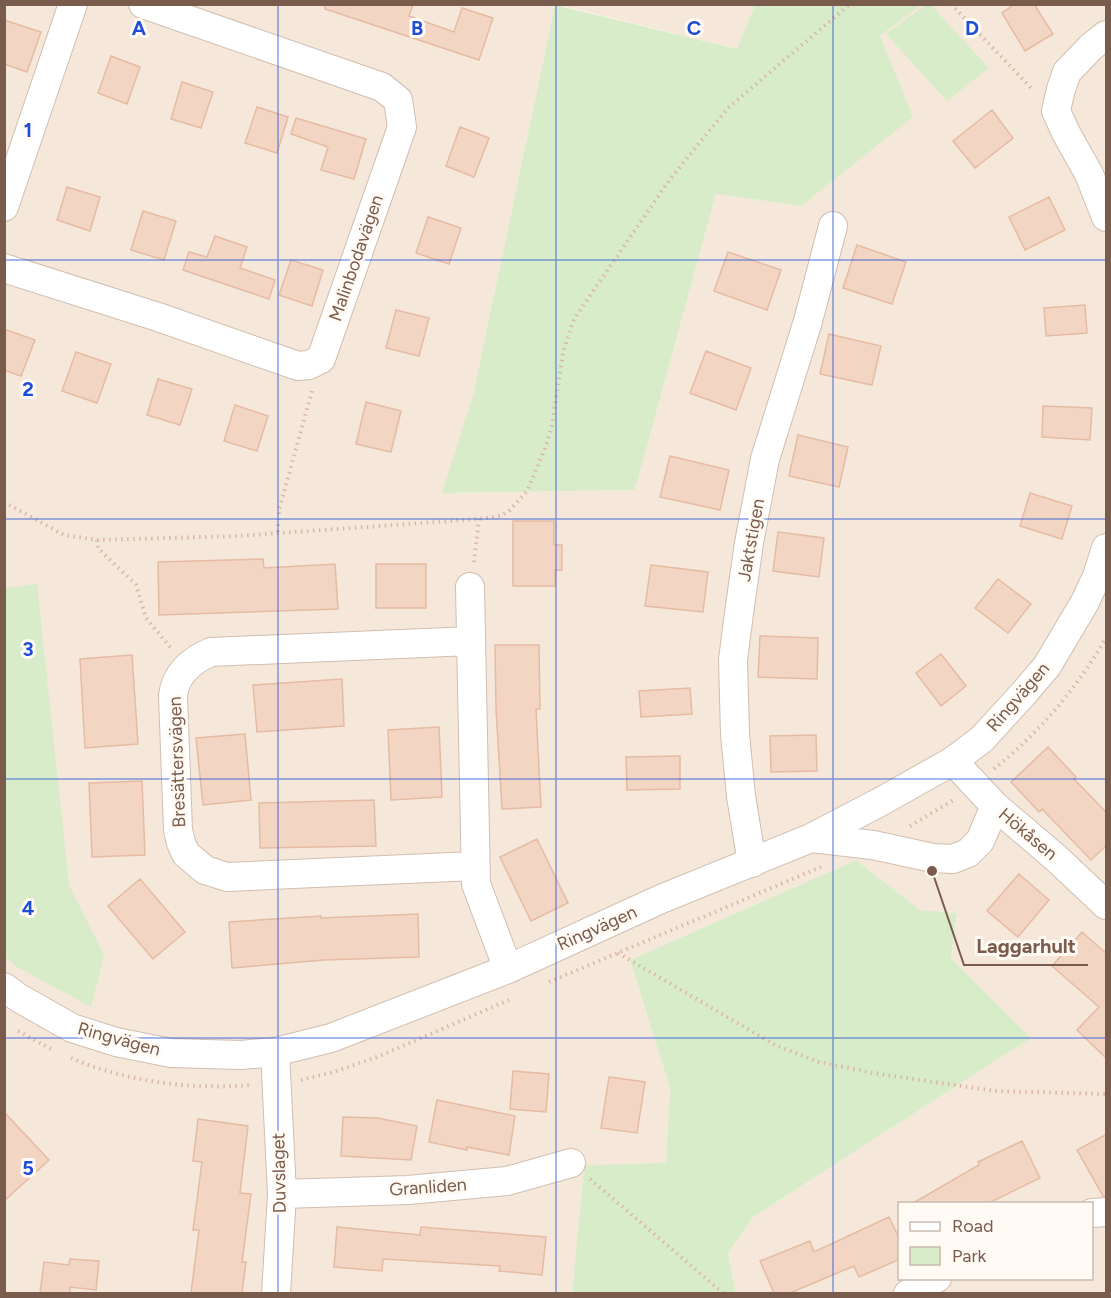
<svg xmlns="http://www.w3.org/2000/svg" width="1111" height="1298" font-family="Figtree,sans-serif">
	<rect width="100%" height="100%" fill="#fdf6ec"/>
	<path fill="#f5e8da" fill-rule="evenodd" d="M 5,5 L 555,5 L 473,395 L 443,493 L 635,490 L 716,194 L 802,206 L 880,36 L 921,5 L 1106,5 L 1106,1293 L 736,1293 L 728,1253 L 753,1217 L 1031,1038 L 951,958 L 957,913 L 920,910 L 856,860 L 630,960 L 670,1088 L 666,1164 L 584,1165 L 572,1293 L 5,1294 ZM 900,1204 L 1092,1204 L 1092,1278 L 900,1278 Z
		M 559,5 L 755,5 L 737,49 Z"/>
	<path fill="#d8ecc9" d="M 927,4 L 931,5 L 989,68 L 947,101 L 886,34 Z
		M 555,5 L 737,49 L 755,5 L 921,5 L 880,36 L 913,117 L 801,206 L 716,194 L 635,490 L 442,493 L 473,395 Z
		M 37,584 L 69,885 L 104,955 L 91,1007 L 17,967 L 5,957 L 5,588 Z
		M 856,860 L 920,910 L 957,913 L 951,958 L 1031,1038 L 753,1217 L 728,1253 L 736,1293 L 572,1294 L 584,1165 L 666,1163 L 670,1088 L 630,960 Z"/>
	<path fill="#f3d5c3" stroke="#e6bba3" stroke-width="1.5" d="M 325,4 L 413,4 L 409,16 L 454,32 L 462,8 L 493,18 L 479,60 L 325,9 Z
		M 1015,4 L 1034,4 L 1053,34 L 1025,51 L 1002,13 Z
		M 4,20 L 41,32 L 27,72 L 4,64 Z
		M 111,56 L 140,67 L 127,104 L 98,93 Z
		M 182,82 L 213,92 L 201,128 L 171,119 Z
		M 257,107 L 288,117 L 277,153 L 245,143 Z
		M 992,110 L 1013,138 L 975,168 L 953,141 Z
		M 296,118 L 366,139 L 354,179 L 321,170 L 328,147 L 291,134 Z
		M 460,127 L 489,138 L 474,177 L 446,166 Z
		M 67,187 L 100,197 L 90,231 L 57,220 Z
		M 1049,197 L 1065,230 L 1025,250 L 1009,217 Z
		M 143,211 L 176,221 L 164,260 L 131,250 Z
		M 428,217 L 461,228 L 449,264 L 416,253 Z
		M 215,236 L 247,247 L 240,268 L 275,280 L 269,299 L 183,270 L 189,252 L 207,257 Z
		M 857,245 L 906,262 L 892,304 L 843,288 Z
		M 728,252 L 781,270 L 767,310 L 714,291 Z
		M 291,260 L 323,270 L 312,306 L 279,295 Z
		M 1085,305 L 1087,333 L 1046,336 L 1044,308 Z
		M 396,310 L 429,318 L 419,356 L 386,348 Z
		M 4,329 L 35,340 L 21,376 L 4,370 Z
		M 829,334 L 881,346 L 872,385 L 820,374 Z
		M 706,351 L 751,368 L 736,410 L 690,393 Z
		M 76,352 L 111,364 L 97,403 L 62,391 Z
		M 158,379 L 192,389 L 180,425 L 147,415 Z
		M 366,402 L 401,411 L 391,452 L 356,444 Z
		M 235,405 L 268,416 L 257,451 L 224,441 Z
		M 1043,406 L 1092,408 L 1090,440 L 1042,437 Z
		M 798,435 L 848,447 L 839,487 L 789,476 Z
		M 670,456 L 729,470 L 720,510 L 660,497 Z
		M 1030,493 L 1072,506 L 1062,539 L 1020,526 Z
		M 513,521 L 554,521 L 554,545 L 562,545 L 562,570 L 555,570 L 555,586 L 513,586 Z
		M 778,532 L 824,538 L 819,577 L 773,571 Z
		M 263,559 L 264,568 L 335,564 L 338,609 L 159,615 L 158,562 Z
		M 376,564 L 426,564 L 426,608 L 376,608 Z
		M 651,565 L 708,572 L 703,612 L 645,606 Z
		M 998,579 L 1031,604 L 1008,633 L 975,608 Z
		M 760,636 L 818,638 L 817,679 L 758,677 Z
		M 495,645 L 539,645 L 540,709 L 536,709 L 541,807 L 502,809 L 496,708 Z
		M 941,654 L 966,686 L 941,706 L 916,673 Z
		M 132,655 L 138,744 L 85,748 L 80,659 Z
		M 342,679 L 344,726 L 257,732 L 253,685 Z
		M 690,688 L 692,714 L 641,717 L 639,691 Z
		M 439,727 L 442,797 L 391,800 L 388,730 Z
		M 245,734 L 251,800 L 203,805 L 196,738 Z
		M 816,735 L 817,771 L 771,772 L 770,736 Z
		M 1048,747 L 1076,777 L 1074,779 L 1107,813 L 1107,845 L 1091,860 L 1042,809 L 1039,812 L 1011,782 Z
		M 680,756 L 680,789 L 627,790 L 626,757 Z
		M 142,781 L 145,855 L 92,857 L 89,783 Z
		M 374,800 L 376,846 L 260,848 L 259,803 Z
		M 537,839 L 568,903 L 531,921 L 500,857 Z
		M 1019,874 L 1049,900 L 1018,937 L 987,911 Z
		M 140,879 L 185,932 L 153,959 L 108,906 Z
		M 418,914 L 419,957 L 324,960 L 232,968 L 229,922 L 321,916 L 321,918 Z
		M 1082,932 L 1107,954 L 1107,1059 L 1077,1030 L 1099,1007 L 1052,966 Z
		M 513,1071 L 549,1074 L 546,1112 L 510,1109 Z
		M 609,1077 L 645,1082 L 637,1133 L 601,1128 Z
		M 437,1100 L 515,1116 L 509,1155 L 467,1147 L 467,1150 L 429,1142 Z
		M 4,1112 L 49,1160 L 4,1201 Z
		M 343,1117 L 378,1118 L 417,1126 L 411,1160 L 341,1156 Z
		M 198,1119 L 248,1126 L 240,1193 L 251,1194 L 242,1262 L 246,1262 L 242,1293 L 191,1293 L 199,1230 L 193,1230 L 202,1162 L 193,1161 Z
		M 1107,1134 L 1107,1196 L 1103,1196 L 1077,1150 Z
		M 1022,1141 L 1040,1178 L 989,1203 L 913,1203 L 979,1165 L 978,1162 Z
		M 889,1217 L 900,1240 L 900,1259 L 859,1277 L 854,1266 L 790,1293 L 774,1293 L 760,1261 L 810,1241 L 814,1252 Z
		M 337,1227 L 420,1235 L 421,1227 L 546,1237 L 542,1275 L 499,1271 L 500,1266 L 383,1259 L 382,1271 L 334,1267 Z
		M 70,1259 L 99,1261 L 96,1290 L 70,1287 L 70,1293 L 40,1293 L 44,1262 L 69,1265 Z"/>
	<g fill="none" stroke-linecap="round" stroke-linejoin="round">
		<g stroke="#d1beb0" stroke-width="30">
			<path id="minor" d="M 1106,35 L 1091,47 L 1067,72 L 1061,89 L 1056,111 L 1066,133 L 1089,174 L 1106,217
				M 4,207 L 73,4
				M 4,268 L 158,317 L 298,366 L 309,365 L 321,359 L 402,127 L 398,100 L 382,87 L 143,4
				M 470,587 L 476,884 L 508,969
				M 471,641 L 211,652 C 192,660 175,674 173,696 L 178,830 L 181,843 L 186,854 L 205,870 L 227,877 L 474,866
				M 953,761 L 995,806 L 1056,858 L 1106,905
				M 811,838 L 873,845 L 933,858 L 953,859 L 968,853 L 980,841 L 995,806
				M 752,863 L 741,796 L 735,734 L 733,660 L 739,613 L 749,543 L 765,459 L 808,321 L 833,226
				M 4,987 L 19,998 L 72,1028 L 116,1042 L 171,1053 L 241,1055 L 275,1052 L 331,1038 L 508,969 L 661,899 L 811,838 L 880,802 L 953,761 L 982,739 L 1024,693 L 1047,666 L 1085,602 L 1097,576 L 1106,548
				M 275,1052 L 282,1194 L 276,1294
				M 282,1194 L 408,1190 L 507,1181 L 571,1163
				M 1092,1213 L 1106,1212
				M 908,1294 L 937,1278"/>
		</g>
		<path stroke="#d9b8a5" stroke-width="4" stroke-dasharray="1.5 4.5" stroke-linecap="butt" d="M 951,4 L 1033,90
			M 4,502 L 64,535 L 97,540 L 238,536 L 479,519 L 500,516 L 509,511 L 527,491 L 546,446 L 552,425 L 563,352 L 574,319 L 670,179 L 728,108 L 850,4
			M 278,532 L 279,510 L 312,391
			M 97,540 L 98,548 L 136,585 L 146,618 L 171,648
			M 474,562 L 479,519
			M 994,769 C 1040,732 1076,689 1106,638
			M 910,826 L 955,799
			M 618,953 L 775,1045 L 819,1062 L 873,1073 L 995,1091 L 1106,1094
			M 549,982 L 821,867
			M 18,1031 L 51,1049
			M 71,1058 C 127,1082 192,1090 252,1085
			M 301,1080 L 334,1072 L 377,1057 L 509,1000
			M 590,1179 L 724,1294"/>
		<use href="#minor" stroke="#fff" stroke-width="28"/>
	</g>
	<path fill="none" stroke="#1d4ed8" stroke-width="1.5" stroke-opacity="0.55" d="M 278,4 L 278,1294M 556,4 L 556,1294M 833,4 L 833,1294M 4,260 L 1106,260M 4,519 L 1106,519M 4,779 L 1106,779M 4,1038 L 1106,1038"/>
	<g text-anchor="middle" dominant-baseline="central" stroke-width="6" stroke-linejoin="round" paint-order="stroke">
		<g font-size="18" fill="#7a5c4d" stroke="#fffaf3">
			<text transform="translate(356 258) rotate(-71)">Malinbodavägen</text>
			<text transform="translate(751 540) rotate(-80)">Jaktstigen</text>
			<text transform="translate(1018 697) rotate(-49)">Ringvägen</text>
			<text transform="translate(177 762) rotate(-92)">Bresättersvägen</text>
			<text transform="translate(1028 834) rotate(40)">Hökåsen</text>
			<text transform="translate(597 928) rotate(-24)">Ringvägen</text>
			<text transform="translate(119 1039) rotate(15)">Ringvägen</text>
			<text transform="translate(279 1173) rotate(-91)">Duvslaget</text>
			<text transform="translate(428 1187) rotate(-4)">Granliden</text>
		</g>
	</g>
	<g font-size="20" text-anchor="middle" font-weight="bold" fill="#1d4ed8" stroke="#fffaf3" stroke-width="6" stroke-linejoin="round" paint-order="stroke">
		<text x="139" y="35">A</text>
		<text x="417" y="35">B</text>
		<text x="694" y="35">C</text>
		<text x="972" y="35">D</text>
		<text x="28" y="137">1</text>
		<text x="28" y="396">2</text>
		<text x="28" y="656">3</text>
		<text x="28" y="915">4</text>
		<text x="28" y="1175">5</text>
	</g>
	<path fill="none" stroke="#7a5c4d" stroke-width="2" d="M932 871L964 965H1088"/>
	<circle fill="#7a5c4d" stroke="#fffaf3" stroke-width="2" cx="932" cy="871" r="6"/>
	<g font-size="20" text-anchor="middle" font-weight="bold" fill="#7a5c4d" stroke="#fffaf3" stroke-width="6" stroke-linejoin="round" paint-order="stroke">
		<text x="1026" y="953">Laggarhult</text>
	</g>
	<rect width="1111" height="1298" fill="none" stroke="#7a5c4d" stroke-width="12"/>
	<rect x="898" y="1202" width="195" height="78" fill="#fffaf3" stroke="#cabbb1" stroke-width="1.5"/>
	<rect x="910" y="1222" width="30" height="9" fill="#ffffff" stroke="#cabbb1" stroke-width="1.5"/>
	<text x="952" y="1232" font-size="18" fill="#7a5c4d">Road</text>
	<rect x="910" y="1247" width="30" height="18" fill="#d8ecc9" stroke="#cabbb1" stroke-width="1.5"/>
	<text x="952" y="1262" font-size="18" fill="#7a5c4d">Park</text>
</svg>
